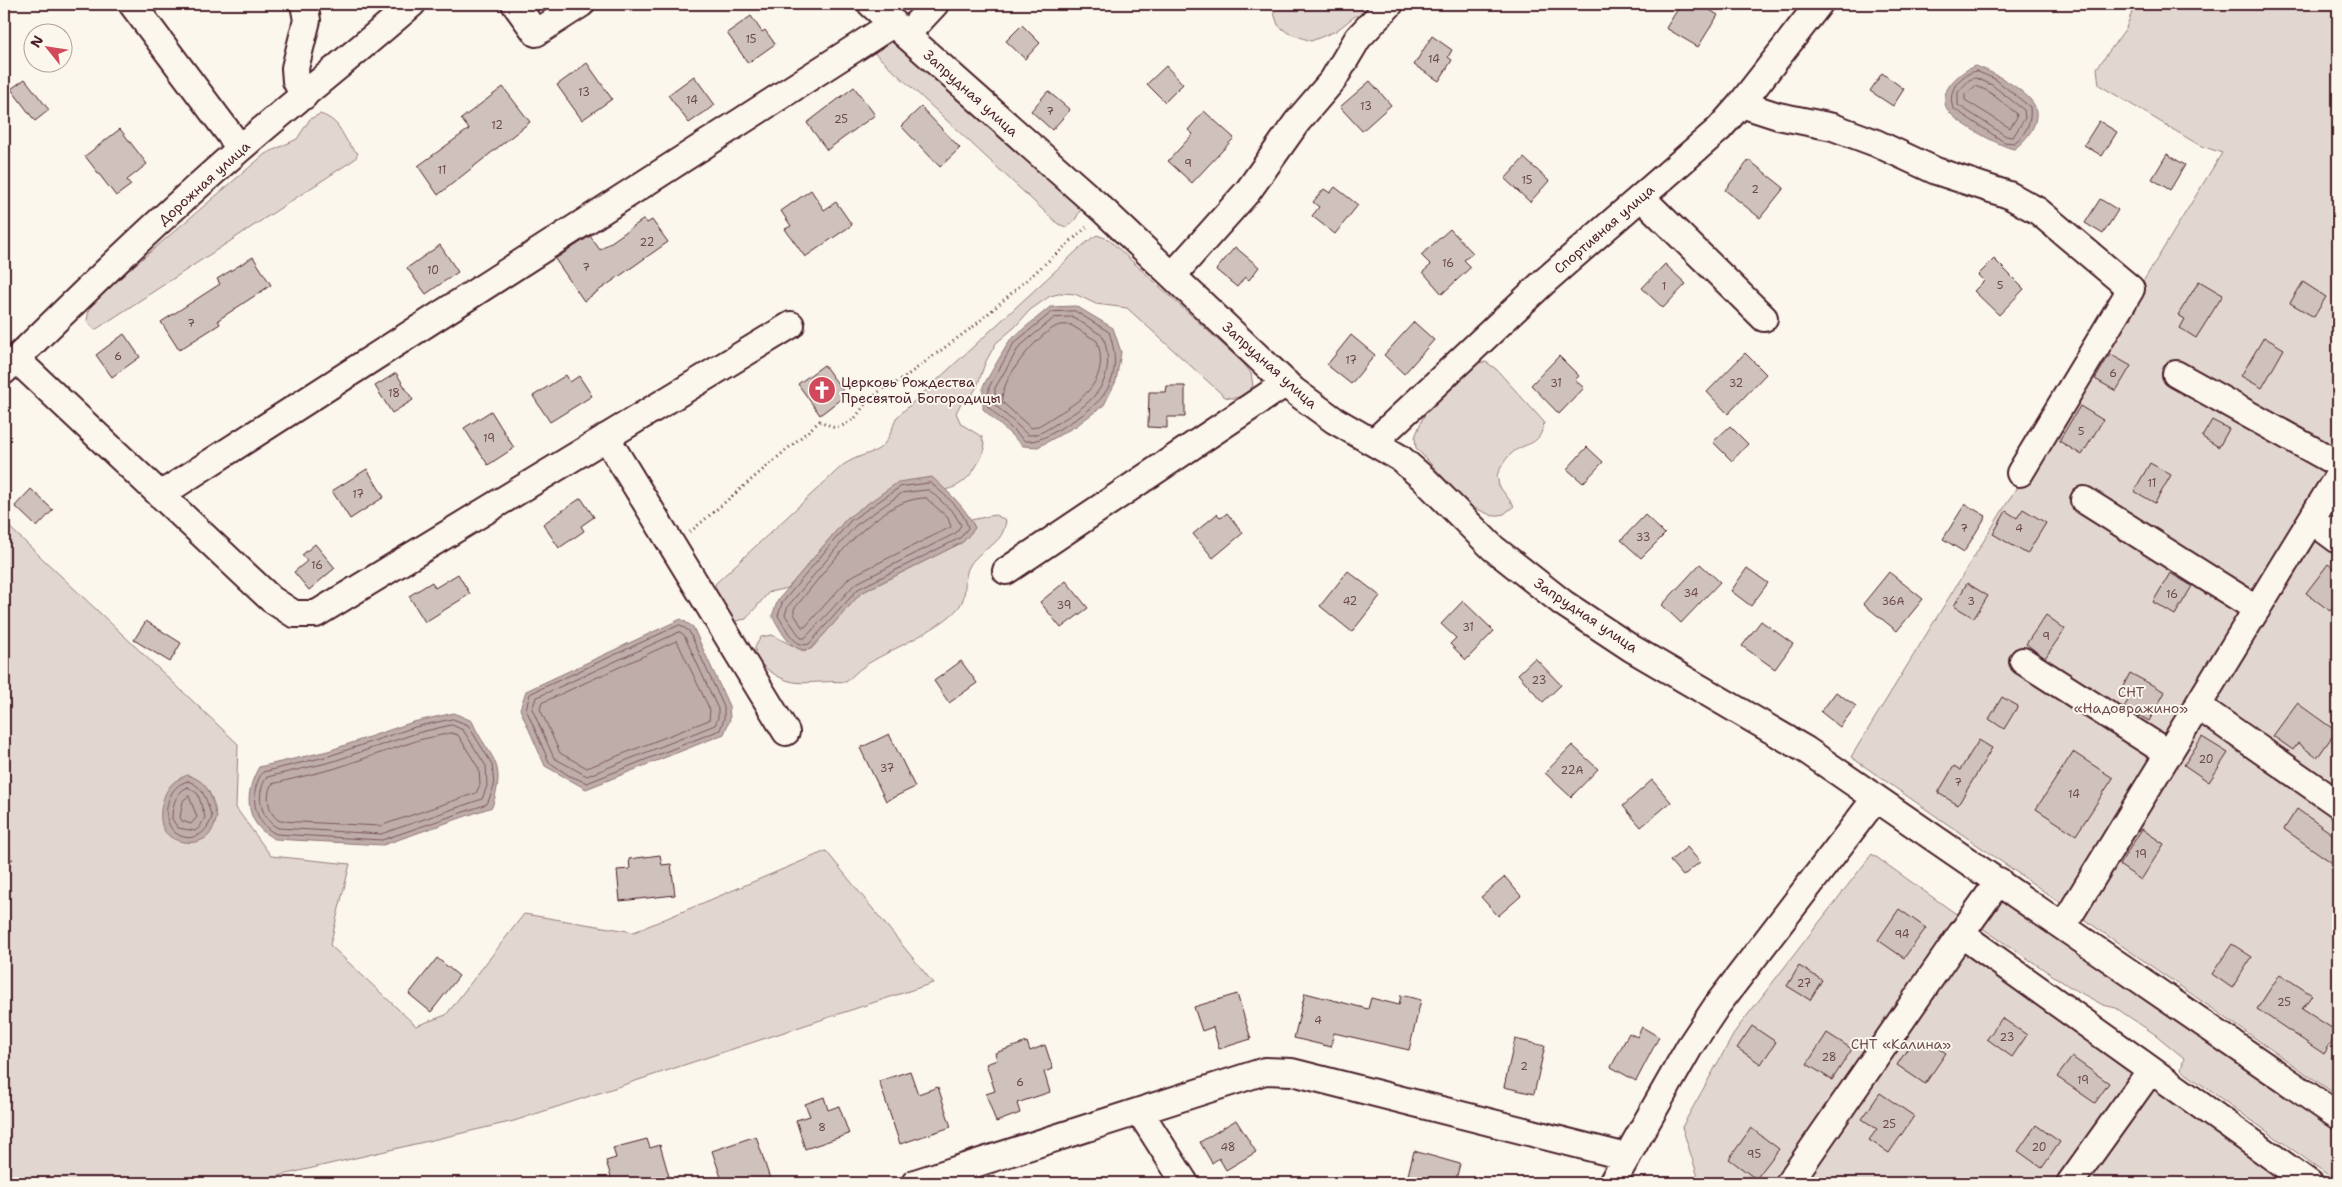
<svg xmlns="http://www.w3.org/2000/svg" width="2342" height="1187" font-family="'Shantell Sans',sans-serif">
	<rect width="100%" height="100%" fill="#fbf7ec"/>
	<filter id="ink" filterUnits="userSpaceOnUse"><feTurbulence type="fractalNoise" baseFrequency=".02" numOctaves="2"/><feDisplacementMap in="SourceGraphic" scale="10" xChannelSelector="R" yChannelSelector="G"/><feConvolveMatrix kernelMatrix="1 2 1 2 8 2 1 2 1" color-interpolation-filters="sRGB"/></filter>
	<g filter="url(#ink)">
		<path fill="#e2d7d0" stroke="#967b7e" fill-rule="evenodd" d="M 1271,4 L 1382,4 L 1367,15 L 1355,16 L 1336,31 L 1311,41 L 1288,33 L 1278,25 Z
			M 2135,4 L 2338,4 L 2338,1096 L 1851,757 L 2222,153 L 2199,145 L 2099,85 L 2097,68 L 2126,28 Z
			M 890,39 L 1081,209 L 1075,220 L 1066,227 L 1058,224 L 868,47 Z
			M 320,114 C 345,122 340,140 358,153 L 355,159 L 95,330 L 87,321 L 89,309 L 95,299 L 265,154 L 297,139 L 310,119 Z
			M 1097,235 L 1108,239 L 1244,364 L 1251,373 L 1253,386 C 1244,396 1238,400 1225,397 L 1127,308 L 1096,304 L 1075,294 L 1063,293 L 1050,296 L 1030,310 L 1015,327 L 996,343 L 985,363 L 977,387 L 971,396 L 961,403 L 956,413 L 961,424 L 982,437 L 985,449 C 976,468 968,485 945,490 L 932,478 L 847,518 L 788,588 L 769,592 L 746,619 L 735,621 L 717,592 L 715,584 L 843,465 C 873,446 883,461 896,418 L 1053,273 C 1067,261 1083,243 1097,235 Z
			M 1486,362 L 1496,369 L 1544,422 C 1540,449 1525,440 1510,455 C 1504,460 1501,468 1497,475 L 1499,486 L 1514,506 L 1504,514 L 1493,516 L 1470,506 L 1416,448 L 1415,437 L 1424,415 L 1474,363 Z
			M 995,515 L 1006,520 C 1003,547 983,545 970,565 C 963,576 967,591 962,602 C 951,626 885,651 863,667 C 857,671 852,677 846,682 C 800,679 794,694 755,659 L 755,647 L 761,637 L 772,635 L 803,651 L 811,649 L 861,593 L 963,542 L 975,528 L 971,520 Z
			M 4,522 L 238,744 L 236,808 L 271,856 L 350,864 L 330,945 L 416,1026 L 446,1015 L 524,914 L 634,932 L 826,851 L 933,983 L 514,1121 L 248,1183 L 4,1183 ZM 194,778 C 210,785 220,810 214,827 Z
			M 1872,854 L 2334,1183 L 1700,1183 L 1682,1127 L 1736,1030 Z
			M 2003,902 L 2014,907 L 2338,1130 L 2338,1182 L 2181,1070 L 2184,1058 L 2156,1035 L 2116,1008 L 2103,1005 L 2070,987 L 1979,926 L 1991,906 Z"/>
		<path fill="#bfadaa" stroke="#907477" d="M 1975,66 C 1990,70 2030,92 2035,107 C 2040,123 2027,140 2014,149 C 1999,146 1960,124 1950,113 C 1933,94 1959,72 1975,66 Z
			M 1076,306 L 1113,328 L 1121,352 L 1116,381 L 1104,405 L 1076,426 L 1038,447 L 1023,446 L 983,409 L 983,386 L 1010,340 L 1050,307 Z
			M 932,477 C 949,493 965,506 975,528 L 963,542 L 861,593 L 811,649 C 790,654 782,631 772,616 L 778,600 L 847,518 L 898,482 Z
			M 681,619 L 693,627 L 729,706 L 730,719 L 724,734 L 586,789 L 545,766 L 520,709 L 526,691 Z
			M 454,713 L 472,721 C 489,760 508,759 492,807 L 383,845 L 275,839 C 245,825 243,794 259,767 L 328,751 L 413,722 Z
			M 188,775 C 212,784 209,795 217,817 C 215,823 213,830 209,835 C 198,847 172,844 164,830 C 157,818 162,795 171,785 C 175,780 182,777 188,775 Z"/>
		<g fill="none" stroke-linecap="round" stroke-linejoin="round">
			<path stroke="#79585e" stroke-width="1" d="M 1976,71 L 1995,79 L 2030,107 C 2032,121 2026,135 2014,143 L 2004,142 L 1953,108 C 1947,91 1959,75 1976,71 Z
				M 1976,78 L 1992,85 L 2024,110 L 2025,118 L 2013,137 L 2006,136 L 1958,105 L 1958,92 L 1969,80 Z
				M 1976,86 L 1988,91 L 2016,113 L 2017,117 L 2010,128 L 1965,100 L 1965,95 Z
				M 1075,311 L 1109,332 C 1126,382 1102,405 1061,428 C 1049,435 1039,442 1025,441 L 988,407 L 989,387 L 1014,343 L 1052,312 Z
				M 1073,317 L 1103,336 C 1118,380 1095,402 1059,422 C 1049,428 1039,436 1028,435 L 995,405 L 995,388 L 1019,347 L 1054,318 Z
				M 1071,325 L 1097,341 C 1110,378 1085,399 1056,415 C 1048,420 1039,427 1031,428 L 1002,402 C 1000,379 1036,337 1055,327 C 1060,324 1066,325 1071,325 Z
				M 931,483 C 945,496 964,509 968,528 L 960,538 L 858,589 L 809,644 C 794,649 785,626 778,616 L 782,603 L 850,521 L 900,487 Z
				M 929,490 L 954,513 L 961,525 L 956,533 L 855,584 L 805,638 L 801,638 L 785,615 L 788,606 L 855,526 L 902,493 Z
				M 926,498 L 948,518 L 951,527 L 850,577 L 805,627 L 802,627 L 794,614 L 794,609 C 823,574 877,497 926,498 Z
				M 680,625 L 689,631 L 724,707 L 724,719 L 720,730 L 587,783 L 568,775 L 549,762 L 526,709 L 530,694 Z
				M 680,632 L 684,635 L 718,709 L 718,718 L 715,725 L 587,776 L 554,758 L 532,709 L 536,698 Z
				M 677,641 L 710,710 L 709,720 L 587,768 L 560,753 L 540,709 L 542,703 Z
				M 453,719 L 468,725 L 492,764 L 494,787 L 487,804 L 382,840 L 276,834 C 253,823 248,792 263,772 L 329,756 L 415,727 Z
				M 452,725 L 463,730 L 486,766 L 487,786 L 482,799 L 381,834 L 278,828 C 260,819 255,793 267,777 L 331,762 L 417,733 Z
				M 451,733 L 458,735 L 479,769 L 480,785 L 476,793 L 380,826 L 280,821 C 268,815 265,794 272,784 L 333,769 L 419,740 Z
				M 188,781 C 205,787 206,801 212,817 C 200,854 156,837 169,799 C 173,789 178,784 188,781 Z
				M 188,787 L 198,794 L 205,817 L 200,827 L 195,831 L 178,828 L 172,819 C 172,807 175,792 188,787 Z
				M 189,796 L 197,817 L 191,824 L 182,821 L 180,817 L 183,801 Z"/>
		</g>
		<path fill="#cfc2bc" stroke="#4a1f2b" d="M 1681,4 L 1700,4 L 1718,15 L 1698,47 L 1666,28 Z
			M 751,16 L 762,32 L 765,30 L 775,44 L 748,63 L 727,33 Z
			M 1022,25 L 1040,43 L 1025,59 L 1006,41 Z
			M 1432,36 L 1452,50 L 1448,57 L 1452,60 L 1439,81 L 1414,65 Z
			M 587,63 L 612,99 L 582,120 L 557,85 Z
			M 1166,66 L 1183,84 L 1165,102 L 1147,84 Z
			M 1882,73 L 1904,89 L 1893,106 L 1870,91 Z
			M 694,76 L 715,105 L 689,123 L 668,95 Z
			M 25,79 L 49,110 L 35,121 L 11,89 Z
			M 1370,81 L 1391,105 L 1362,131 L 1340,107 Z
			M 503,87 L 530,122 L 438,195 L 418,166 L 469,129 L 461,119 Z
			M 854,87 L 875,115 L 827,150 L 807,123 Z
			M 1048,91 L 1070,110 L 1052,130 L 1031,111 Z
			M 921,107 L 960,148 L 940,167 L 901,126 Z
			M 1204,111 L 1234,138 L 1192,183 L 1168,161 L 1193,134 L 1188,130 Z
			M 2099,121 L 2117,132 L 2102,156 L 2084,145 Z
			M 120,129 L 147,164 L 127,180 L 131,185 L 116,196 L 85,156 Z
			M 2167,154 L 2185,165 L 2170,190 L 2152,179 Z
			M 1524,158 L 1549,181 L 1530,202 L 1505,179 Z
			M 1749,160 L 1784,188 L 1760,218 L 1725,190 Z
			M 1335,187 L 1358,205 L 1335,234 L 1312,216 L 1319,207 L 1313,202 L 1324,189 L 1330,193 Z
			M 811,190 L 824,210 L 836,202 L 852,225 L 805,257 L 785,229 L 791,226 L 781,211 Z
			M 2100,199 L 2118,210 L 2103,234 L 2085,223 Z
			M 644,219 L 647,223 L 652,220 L 668,242 L 584,301 L 555,259 L 590,236 L 600,250 Z
			M 1450,229 L 1473,253 L 1464,260 L 1471,267 L 1442,294 L 1423,272 L 1431,265 L 1421,255 Z
			M 440,245 L 458,272 L 426,294 L 407,268 Z
			M 1235,247 L 1259,267 L 1249,280 L 1245,277 L 1237,287 L 1216,270 Z
			M 253,257 L 271,285 L 218,320 L 220,324 L 179,350 L 161,322 L 220,284 L 217,279 Z
			M 1994,259 L 2024,289 L 1999,315 L 1974,291 L 1984,281 L 1978,275 Z
			M 1665,264 L 1686,284 L 1663,308 L 1642,288 Z
			M 2199,281 L 2223,295 L 2196,338 L 2180,328 L 2185,319 L 2178,315 Z
			M 2303,282 L 2326,297 L 2314,317 L 2290,303 Z
			M 1414,322 L 1434,340 L 1404,374 L 1384,355 Z
			M 124,334 L 140,357 L 112,377 L 96,355 Z
			M 1351,335 L 1375,355 L 1351,384 L 1327,365 Z
			M 2264,337 L 2284,349 L 2262,388 L 2241,376 Z
			M 1745,353 L 1766,374 L 1728,414 L 1707,392 Z
			M 2110,354 L 2131,366 L 2116,391 L 2095,379 Z
			M 1559,356 L 1579,376 L 1575,380 L 1584,388 L 1559,414 L 1531,385 Z
			M 824,365 L 846,395 L 820,415 L 798,384 Z
			M 396,373 L 413,400 L 392,413 L 375,386 Z
			M 566,375 L 570,382 L 579,376 L 592,396 L 550,422 L 533,396 Z
			M 1167,386 L 1185,386 L 1185,417 L 1167,417 L 1167,428 L 1148,427 L 1149,392 L 1166,392 Z
			M 2080,406 L 2103,420 L 2082,455 L 2059,441 Z
			M 491,411 L 514,448 L 488,465 L 464,428 Z
			M 2212,420 L 2229,429 L 2219,447 L 2202,437 Z
			M 1730,426 L 1748,444 L 1732,461 L 1713,442 Z
			M 1587,447 L 1603,462 L 1583,483 L 1567,469 Z
			M 2150,463 L 2171,475 L 2155,503 L 2134,491 Z
			M 367,469 L 384,497 L 350,519 L 332,491 Z
			M 31,489 L 53,510 L 37,527 L 15,506 Z
			M 581,498 L 594,517 L 581,526 L 584,531 L 559,548 L 543,524 Z
			M 1965,504 L 1986,516 L 1964,552 L 1943,539 Z
			M 2023,509 L 2046,523 L 2027,554 L 1993,534 L 2006,511 L 2017,518 Z
			M 1227,513 L 1243,533 L 1213,558 L 1193,534 L 1217,514 L 1221,518 Z
			M 1645,515 L 1665,534 L 1641,558 L 1621,540 Z
			M 315,544 L 335,568 L 309,590 L 294,572 L 307,561 L 302,555 Z
			M 1700,564 L 1720,582 L 1681,623 L 1662,605 Z
			M 2328,564 L 2338,572 L 2338,600 L 2330,611 L 2306,593 Z
			M 1747,568 L 1768,583 L 1751,606 L 1731,591 Z
			M 1348,571 L 1380,596 L 1352,632 L 1320,606 Z
			M 1889,572 L 1923,599 L 1897,631 L 1863,604 Z
			M 2170,573 L 2192,586 L 2175,615 L 2153,602 Z
			M 458,574 L 470,594 L 425,622 L 409,596 L 432,582 L 435,588 Z
			M 1066,581 L 1088,608 L 1061,628 L 1040,602 Z
			M 1967,583 L 1988,596 L 1974,618 L 1954,606 Z
			M 1463,601 L 1494,631 L 1466,660 L 1450,644 L 1456,638 L 1441,624 Z
			M 2046,615 L 2065,629 L 2045,658 L 2026,644 Z
			M 146,621 L 181,643 L 170,662 L 134,640 Z
			M 1761,621 L 1793,644 L 1775,669 L 1742,646 Z
			M 1535,658 L 1561,685 L 1543,702 L 1518,674 Z
			M 961,661 L 977,683 L 949,703 L 934,681 Z
			M 2130,673 L 2165,692 L 2149,721 L 2124,707 L 2129,699 L 2119,694 Z
			M 1836,692 L 1856,706 L 1840,727 L 1821,712 Z
			M 2002,697 L 2018,706 L 2004,729 L 1989,719 Z
			M 2297,703 L 2336,731 L 2317,758 L 2298,743 L 2293,750 L 2273,736 Z
			M 889,734 L 915,787 L 886,801 L 860,748 Z
			M 2202,737 L 2228,753 L 2209,782 L 2184,765 Z
			M 1979,740 L 1992,748 L 1958,805 L 1938,793 L 1954,766 L 1960,770 Z
			M 1572,745 L 1598,769 L 1571,797 L 1545,773 Z
			M 2073,752 L 2113,778 L 2076,835 L 2036,809 Z
			M 1652,780 L 1671,802 L 1641,827 L 1623,806 Z
			M 2297,809 L 2338,838 L 2338,867 L 2284,829 Z
			M 2142,829 L 2164,844 L 2141,880 L 2119,865 Z
			M 1687,847 L 1700,862 L 1683,876 L 1670,861 Z
			M 660,855 L 662,865 L 671,864 L 675,895 L 620,901 L 617,870 L 630,869 L 629,859 Z
			M 1505,877 L 1521,896 L 1498,916 L 1481,897 Z
			M 1899,909 L 1926,928 L 1904,958 L 1878,940 Z
			M 2232,944 L 2252,957 L 2232,988 L 2212,974 Z
			M 437,958 L 459,976 L 431,1012 L 409,994 Z
			M 1799,966 L 1822,980 L 1810,1000 L 1787,986 Z
			M 2280,974 L 2312,995 L 2302,1009 L 2338,1032 L 2324,1054 L 2257,1009 Z
			M 1305,993 L 1368,1009 L 1371,998 L 1399,1005 L 1401,995 L 1421,1000 L 1409,1050 L 1334,1033 L 1331,1047 L 1294,1038 Z
			M 1237,994 L 1251,1039 L 1219,1049 L 1213,1027 L 1202,1031 L 1194,1007 Z
			M 2002,1018 L 2027,1035 L 2012,1057 L 1987,1039 Z
			M 1752,1026 L 1776,1042 L 1761,1064 L 1737,1048 Z
			M 1642,1027 L 1659,1037 L 1636,1081 L 1611,1067 L 1629,1033 L 1637,1037 Z
			M 1827,1033 L 1852,1049 L 1832,1080 L 1807,1064 Z
			M 1515,1039 L 1545,1046 L 1534,1094 L 1504,1087 Z
			M 1913,1040 L 1923,1047 L 1928,1041 L 1946,1053 L 1925,1084 L 1897,1065 Z
			M 1027,1042 L 1030,1051 L 1045,1045 L 1053,1069 L 1044,1072 L 1050,1092 L 1017,1103 L 1020,1113 L 996,1122 L 986,1094 L 995,1091 L 986,1064 L 997,1060 L 995,1053 Z
			M 2072,1057 L 2109,1083 L 2095,1103 L 2057,1077 Z
			M 910,1071 L 918,1094 L 938,1087 L 951,1127 L 900,1144 L 879,1081 Z
			M 1880,1093 L 1914,1116 L 1889,1153 L 1869,1140 L 1877,1129 L 1862,1119 Z
			M 824,1097 L 828,1110 L 839,1106 L 849,1134 L 805,1149 L 796,1120 L 810,1116 L 805,1104 Z
			M 1236,1120 L 1256,1152 L 1226,1170 L 1219,1158 L 1212,1163 L 1200,1142 Z
			M 2036,1125 L 2060,1142 L 2042,1168 L 2018,1151 Z
			M 1751,1128 L 1779,1149 L 1756,1179 L 1729,1159 Z
			M 756,1136 L 770,1179 L 758,1183 L 748,1183 L 746,1178 L 723,1183 L 712,1151 Z
			M 647,1139 L 650,1148 L 660,1145 L 670,1180 L 660,1183 L 613,1183 L 606,1161 L 616,1158 L 613,1148 Z
			M 1414,1151 L 1460,1164 L 1455,1183 L 1406,1183 Z"/>
		<g fill="none" stroke-linecap="round" stroke-linejoin="round">
			<g stroke="#4a1f2b" stroke-width="30">
				<path id="minor" d="M 132,4 L 240,148
					M 515,4 L 536,33 L 581,4
					M 871,4 L 1104,211 L 1293,390 L 1334,420 L 1400,458 L 1423,478 L 1493,548 L 1563,603 L 1631,648 L 1806,750 L 2338,1116
					M 906,35 L 935,4
					M 304,96 L 296,81 L 295,68 L 307,20 L 304,4
					M 1741,104 L 1778,116 L 1833,127 L 1876,143 L 1936,171 L 2009,195 L 2038,211 L 2131,289 L 2020,473
					M 1641,197 L 1764,318
					M 1173,275 L 1248,191 L 1297,122 L 1333,80 L 1358,38 L 1390,4
					M 16,359 L 271,599 L 294,614 L 316,614 L 791,325
					M 4,371 C 81,295 159,219 241,148 C 297,99 356,53 412,4
					M 2176,374 L 2338,464
					M 606,437 L 786,732
					M 1374,442 L 1546,280 L 1719,129 L 1741,104 L 1819,4
					M 160,495 L 894,23
					M 2084,500 L 2257,609
					M 2311,520 L 2338,540
					M 1006,571 L 1286,383
					M 2023,661 L 2169,754
					M 2198,706 L 2338,804
					M 1999,881 L 1961,934 L 2309,1183
					M 2063,926 L 2338,476
					M 1140,1112 L 1185,1183
					M 915,1183 L 1265,1071 L 1292,1072 L 1627,1157
					M 1612,1183 L 1690,1046 L 1718,1004 L 1876,798
					M 1789,1183 L 1961,934
					M 2070,1183 L 2151,1070"/>
			</g>
			<path stroke="#4a1f2b" stroke-width="3" stroke-dasharray="1 4" stroke-linecap="butt" d="M 690,532 L 820,421 L 833,427 L 842,426 L 855,418 L 867,402 L 881,390 L 898,382 L 974,326 L 1087,227
				M 4,846 L 12,860"/>
			<use href="#minor" stroke="#fbf7ec" stroke-width="26"/>
		</g>
	</g>
	<defs>
		<g id="church-disc" transform="scale(1.4375)"><circle r="9.5" fill="#d1495b" stroke="#fbf7ec"/><path d="M-1.2-6h2.4v3.5h3.3v2.4h-3.3V6h-2.4V-.1h-3.3v-2.4h3.3Z" fill="#fff"/></g>
	</defs>
	<g fill-rule="evenodd">
		<use href="#church-disc" x="822" y="390"/>
	</g>
	<g text-anchor="middle" dominant-baseline="central" stroke-width="4" stroke-linejoin="round" paint-order="stroke">
		<g font-size="11" fill="#6b484f">
			<text x="751" y="39">15</text>
			<text x="1434" y="59">14</text>
			<text x="584" y="92">13</text>
			<text x="692" y="100">14</text>
			<text x="1366" y="106">13</text>
			<text x="1050" y="111">7</text>
			<text x="841" y="119">25</text>
			<text x="497" y="125">12</text>
			<text x="1188" y="163">9</text>
			<text x="442" y="170">11</text>
			<text x="1527" y="180">15</text>
			<text x="1755" y="189">2</text>
			<text x="647" y="242">22</text>
			<text x="1448" y="263">16</text>
			<text x="586" y="267">7</text>
			<text x="433" y="270">10</text>
			<text x="2000" y="285">5</text>
			<text x="1664" y="286">1</text>
			<text x="191" y="323">7</text>
			<text x="118" y="356">6</text>
			<text x="1351" y="360">17</text>
			<text x="2113" y="373">6</text>
			<text x="1556" y="383">31</text>
			<text x="1736" y="383">32</text>
			<text x="394" y="393">18</text>
			<text x="2081" y="431">5</text>
			<text x="489" y="438">19</text>
			<text x="2152" y="483">11</text>
			<text x="358" y="494">17</text>
			<text x="1964" y="528">7</text>
			<text x="2019" y="528">4</text>
			<text x="1643" y="537">33</text>
			<text x="317" y="565">16</text>
			<text x="1691" y="593">34</text>
			<text x="2172" y="594">16</text>
			<text x="1350" y="601">42</text>
			<text x="1893" y="601">36А</text>
			<text x="1971" y="601">3</text>
			<text x="1064" y="605">39</text>
			<text x="1468" y="627">31</text>
			<text x="2046" y="636">9</text>
			<text x="1539" y="680">23</text>
			<text x="2206" y="759">20</text>
			<text x="887" y="768">37</text>
			<text x="1572" y="770">22А</text>
			<text x="1958" y="782">7</text>
			<text x="2074" y="794">14</text>
			<text x="2141" y="854">19</text>
			<text x="1902" y="934">94</text>
			<text x="1804" y="983">27</text>
			<text x="2284" y="1002">25</text>
			<text x="1318" y="1020">4</text>
			<text x="2007" y="1037">23</text>
			<text x="1829" y="1057">28</text>
			<text x="1524" y="1066">2</text>
			<text x="2083" y="1080">19</text>
			<text x="1020" y="1082">6</text>
			<text x="1889" y="1124">25</text>
			<text x="822" y="1127">8</text>
			<text x="1228" y="1147">48</text>
			<text x="2039" y="1147">20</text>
			<text x="1754" y="1154">95</text>
		</g>
		<g font-size="14" fill="#4a1f2b" stroke="#fbf7ec">
			<text transform="translate(971 93) rotate(42)">Запрудная улица</text>
			<text transform="translate(204 183) rotate(-42)">Дорожная улица</text>
			<text transform="translate(1604 229) rotate(-41)">Спортивная улица</text>
			<text transform="translate(1270 365) rotate(42)">Запрудная улица</text>
			<text transform="translate(1586 615) rotate(34)">Запрудная улица</text>
		</g>
		<g font-size="14" fill="#4a1f2b" stroke="#fbf7ec" text-anchor="start">
			<text x="841" y="382">Церковь Рождества<tspan x="841" dy="16">Пресвятой Богородицы</tspan></text>
		</g>
		<g font-size="14" fill="#704d54" stroke="#fbf7ec">
			<text x="2131" y="692">СНТ<tspan x="2131" dy="16">«Надовражино»</tspan></text>
			<text x="1901" y="1044">СНТ «Калина»</text>
		</g>
	</g>
	<rect width="2342" height="1187" fill="none" stroke="#fbf7ec" stroke-width="20"/>
	<rect x="10" y="10" width="2322" height="1167" fill="none" stroke="#4a1f2b" stroke-width="2" filter="url(#ink)"/>
	<g transform="translate(48 48) rotate(300)"><circle r="24" fill="#fbf7ec" stroke="#b4a19f"/>
	<path d="M0-4L9 19L0 12L-9 19Z" fill="#d1495b"/>
	<text y="-8" font-size="14" font-weight="bold" text-anchor="middle" fill="#4a1f2b">N</text>
	</g>
</svg>
